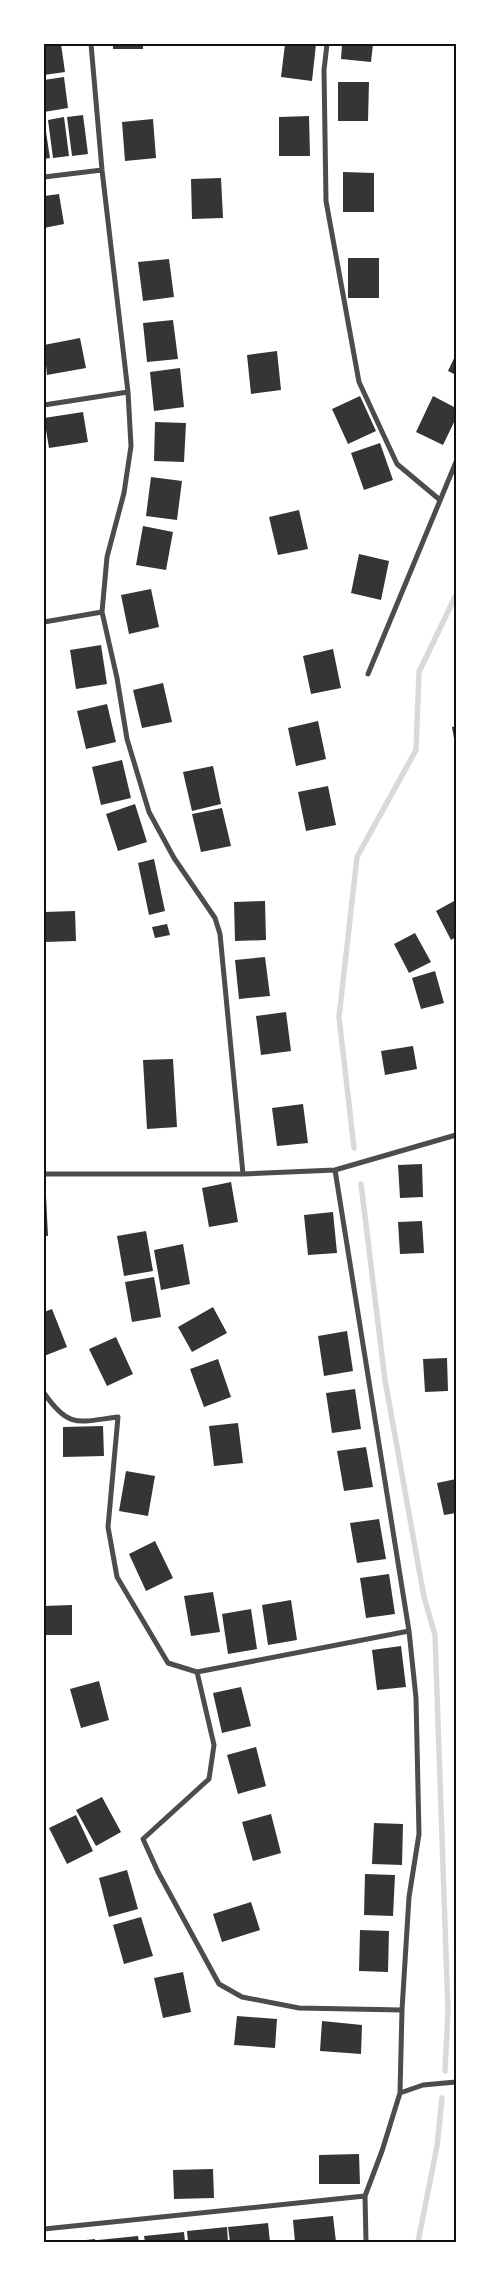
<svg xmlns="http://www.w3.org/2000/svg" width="500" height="2286" font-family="'Zilla Slab',serif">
	<rect width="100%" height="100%" fill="#fff"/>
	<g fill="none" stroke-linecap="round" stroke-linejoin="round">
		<path stroke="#d9d9d9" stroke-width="5.5" d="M 354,1148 L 339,1017 L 357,857 L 416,750 L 419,672 L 456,595
			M 361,1184 L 385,1380 L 424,1597 L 435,1635 L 448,2011 L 445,2071
			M 418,2242 L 437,2146 L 442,2098"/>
	</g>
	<path fill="#353535" d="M 44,44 L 61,44 L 65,72 L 44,75 Z
		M 113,44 L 143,44 L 143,49 L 113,49 Z
		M 285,44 L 316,44 L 312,81 L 281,77 Z
		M 342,44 L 373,44 L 371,62 L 341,59 Z
		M 64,77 L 68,108 L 44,112 L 44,80 Z
		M 338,82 L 369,82 L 368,121 L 338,121 Z
		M 83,115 L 88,154 L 72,156 L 67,117 Z
		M 309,116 L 310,156 L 279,156 L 279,117 Z
		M 64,117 L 69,156 L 53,158 L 48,120 Z
		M 44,119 L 50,158 L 44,159 Z
		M 153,119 L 156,158 L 125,161 L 122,122 Z
		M 343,172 L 374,173 L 374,212 L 343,212 Z
		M 221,178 L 223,218 L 192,219 L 191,179 Z
		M 59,194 L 64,224 L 44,228 L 44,196 Z
		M 348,258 L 379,258 L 379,298 L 348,298 Z
		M 169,259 L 174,297 L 143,301 L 138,262 Z
		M 173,320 L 178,359 L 147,362 L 143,323 Z
		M 80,338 L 86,368 L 47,375 L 44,345 Z
		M 277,351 L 281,390 L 251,394 L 247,355 Z
		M 456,354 L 456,375 L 448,371 Z
		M 180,368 L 184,407 L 154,411 L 150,372 Z
		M 360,396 L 376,431 L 348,444 L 332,409 Z
		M 433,396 L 456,408 L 456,418 L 443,445 L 416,432 Z
		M 83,412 L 88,442 L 49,448 L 44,418 Z
		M 155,422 L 186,423 L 184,462 L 154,461 Z
		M 380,443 L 393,480 L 364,490 L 351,453 Z
		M 151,477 L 182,481 L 177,520 L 146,516 Z
		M 299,510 L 308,549 L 278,555 L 269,517 Z
		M 143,526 L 173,532 L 166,570 L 136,565 Z
		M 359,554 L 389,561 L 381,600 L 351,593 Z
		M 151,589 L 159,627 L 129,634 L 121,595 Z
		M 101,645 L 107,684 L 76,689 L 70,650 Z
		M 333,649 L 341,688 L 311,694 L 303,656 Z
		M 163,683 L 172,722 L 142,728 L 133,690 Z
		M 107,704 L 116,742 L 86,749 L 77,711 Z
		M 318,721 L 326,759 L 296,766 L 288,728 Z
		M 456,726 L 456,744 L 455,744 L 452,727 Z
		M 122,760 L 131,798 L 101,805 L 92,767 Z
		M 213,766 L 221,804 L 192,811 L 183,772 Z
		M 328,786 L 336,825 L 306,831 L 298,792 Z
		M 135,804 L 147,842 L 118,851 L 106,814 Z
		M 222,808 L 231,846 L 201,852 L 192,814 Z
		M 154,859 L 165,911 L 149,915 L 138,863 Z
		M 456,900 L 456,937 L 451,940 L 436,911 Z
		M 265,901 L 266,940 L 235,941 L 234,902 Z
		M 75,911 L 76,941 L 44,942 L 44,912 Z
		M 167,924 L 170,935 L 155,938 L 152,927 Z
		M 415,933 L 431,962 L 409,973 L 394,944 Z
		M 265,957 L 270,996 L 239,999 L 235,960 Z
		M 435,971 L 444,1003 L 421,1009 L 412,978 Z
		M 286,1012 L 291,1051 L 261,1055 L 256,1016 Z
		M 413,1046 L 417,1069 L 385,1075 L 381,1051 Z
		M 173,1059 L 177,1127 L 147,1129 L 143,1060 Z
		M 303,1104 L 308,1143 L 277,1146 L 272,1108 Z
		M 422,1164 L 423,1197 L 400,1198 L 398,1165 Z
		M 231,1182 L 238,1222 L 209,1227 L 202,1188 Z
		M 44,1196 L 46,1196 L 48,1236 L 44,1236 Z
		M 333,1212 L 337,1253 L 308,1255 L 304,1215 Z
		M 422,1221 L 424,1253 L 400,1254 L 398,1222 Z
		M 146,1231 L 153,1271 L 124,1276 L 117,1236 Z
		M 183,1244 L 190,1284 L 161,1290 L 154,1250 Z
		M 154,1277 L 161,1317 L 132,1322 L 125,1282 Z
		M 213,1307 L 227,1333 L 192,1352 L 178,1327 Z
		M 52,1309 L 67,1347 L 44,1356 L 44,1312 Z
		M 347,1331 L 353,1371 L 324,1376 L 318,1336 Z
		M 116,1337 L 133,1374 L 107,1386 L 89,1349 Z
		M 447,1358 L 448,1391 L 425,1392 L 423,1359 Z
		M 218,1359 L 231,1397 L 204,1407 L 190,1369 Z
		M 355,1389 L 361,1429 L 332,1433 L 326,1393 Z
		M 238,1423 L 243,1463 L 214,1466 L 209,1426 Z
		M 103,1426 L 104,1456 L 63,1457 L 63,1427 Z
		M 366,1447 L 373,1487 L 344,1491 L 337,1451 Z
		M 126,1471 L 155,1476 L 148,1516 L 119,1511 Z
		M 456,1479 L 456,1513 L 444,1515 L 437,1483 Z
		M 379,1519 L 386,1559 L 357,1563 L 350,1523 Z
		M 155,1541 L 173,1578 L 146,1591 L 129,1554 Z
		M 389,1574 L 395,1614 L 366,1618 L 360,1578 Z
		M 213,1592 L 220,1632 L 191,1636 L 184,1596 Z
		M 291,1600 L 297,1640 L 268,1645 L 262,1605 Z
		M 72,1605 L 72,1635 L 44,1635 L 44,1606 Z
		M 251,1609 L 257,1649 L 228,1654 L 222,1614 Z
		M 401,1646 L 406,1687 L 377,1690 L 372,1650 Z
		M 99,1681 L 109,1720 L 81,1728 L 70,1689 Z
		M 241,1687 L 251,1726 L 222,1733 L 213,1693 Z
		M 256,1747 L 266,1786 L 238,1794 L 227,1755 Z
		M 102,1797 L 121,1832 L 96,1846 L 76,1810 Z
		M 271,1814 L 281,1853 L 253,1861 L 242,1822 Z
		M 76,1815 L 93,1851 L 67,1864 L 49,1828 Z
		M 374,1823 L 403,1824 L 402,1865 L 372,1864 Z
		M 127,1870 L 138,1909 L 109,1917 L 99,1878 Z
		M 365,1874 L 395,1875 L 393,1916 L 364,1915 Z
		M 251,1902 L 260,1930 L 222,1942 L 213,1914 Z
		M 141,1917 L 153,1956 L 124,1964 L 113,1925 Z
		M 360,1930 L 389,1931 L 388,1972 L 359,1971 Z
		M 183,1972 L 191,2012 L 163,2018 L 154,1978 Z
		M 237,2016 L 277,2019 L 275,2048 L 234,2045 Z
		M 322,2021 L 362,2025 L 361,2054 L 320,2051 Z
		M 359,2154 L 360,2184 L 319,2184 L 319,2155 Z
		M 213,2169 L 214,2198 L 174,2199 L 173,2170 Z
		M 333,2216 L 336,2242 L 295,2242 L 293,2220 Z
		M 268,2223 L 270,2242 L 230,2242 L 228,2227 Z
		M 227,2227 L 228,2242 L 188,2242 L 187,2231 Z
		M 184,2232 L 185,2242 L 145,2242 L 144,2236 Z
		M 138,2236 L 139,2242 L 99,2242 L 98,2240 Z
		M 95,2239 L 95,2242 L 77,2242 L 77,2241 Z"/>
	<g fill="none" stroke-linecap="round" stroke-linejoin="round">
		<path stroke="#4c4c4c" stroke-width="5" d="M 91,44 L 102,170 L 128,392 L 131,446 L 124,493 L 107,557 L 102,612 L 117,678 L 127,739 L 149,812 L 174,858 L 215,918 L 220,934 L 243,1174
			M 327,44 L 324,70 L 326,201 L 359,382 L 397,464 L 440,500
			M 44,177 L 102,170
			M 44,405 L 128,392
			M 44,622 L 102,612
			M 368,674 L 456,462
			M 335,1170 L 409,1631 L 416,1698 L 419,1834 L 409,1897 L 402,2010 L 400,2093
			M 44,1174 L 243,1174 L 335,1170 L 456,1135
			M 44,1393 C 69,1429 78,1422 118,1417 L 108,1527 L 117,1577 L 168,1663 L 197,1672 L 409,1631
			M 197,1672 L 214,1745 L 209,1779 L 143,1839 L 158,1872 L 219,1984 L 242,1997 L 299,2008 L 402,2010
			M 44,2229 L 365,2196
			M 366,2242 L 365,2196 L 382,2151 L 400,2093 L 423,2085 L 456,2082"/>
	</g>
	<rect width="500" height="2286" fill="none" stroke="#ffffff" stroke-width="90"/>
	<rect x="45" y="45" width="410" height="2196" fill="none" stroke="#111" stroke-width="2"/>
</svg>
